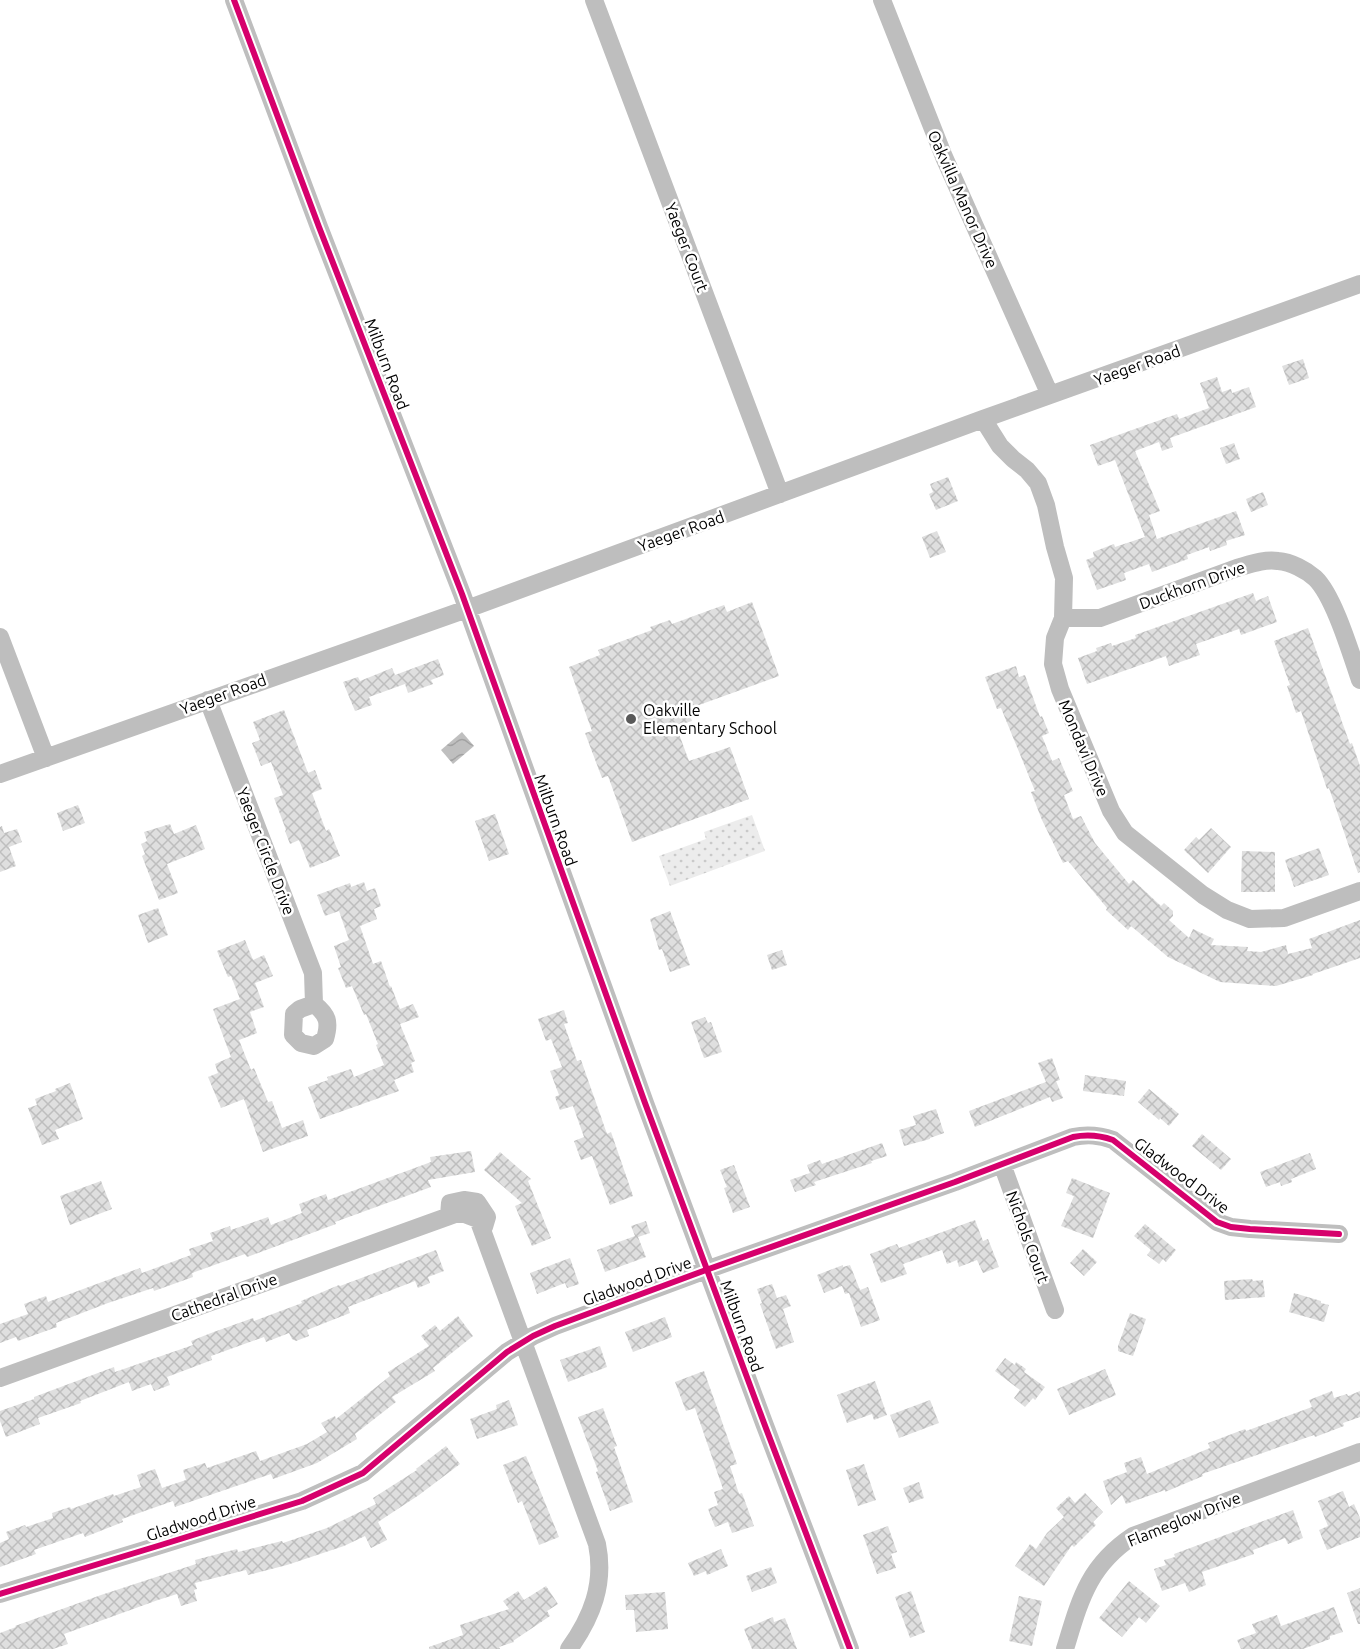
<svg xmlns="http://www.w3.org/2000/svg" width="1360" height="1649" font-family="Ubuntu,sans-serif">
	<defs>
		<pattern id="park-dots" width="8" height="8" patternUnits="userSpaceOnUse" patternTransform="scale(1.5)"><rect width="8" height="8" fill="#ececec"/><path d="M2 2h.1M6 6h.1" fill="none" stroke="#c9c9c9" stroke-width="1.8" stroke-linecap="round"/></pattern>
		<pattern id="water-waves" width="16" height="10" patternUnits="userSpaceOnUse" patternTransform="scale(1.5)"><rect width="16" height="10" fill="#bfbfbf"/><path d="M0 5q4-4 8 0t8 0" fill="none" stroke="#a2a2a2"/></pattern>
		<pattern id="building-cross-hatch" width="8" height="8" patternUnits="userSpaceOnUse" patternTransform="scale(1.5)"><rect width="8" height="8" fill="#dfdfdf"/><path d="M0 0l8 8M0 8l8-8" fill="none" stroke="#bebebe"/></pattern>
	</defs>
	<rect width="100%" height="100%" fill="#fff"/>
	<path fill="url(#park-dots)" d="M 752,815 L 765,851 L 670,886 L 659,856 L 706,839 L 704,832 Z"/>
	<path fill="url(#water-waves)" d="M 462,732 L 474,746 L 453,764 L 441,750 Z"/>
	<path fill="url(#building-cross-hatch)" d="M 1303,359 L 1309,378 L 1289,385 L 1282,366 Z
		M 1217,377 L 1222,392 L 1231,389 L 1232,393 L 1249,387 L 1256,407 L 1170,438 L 1173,447 L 1162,451 L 1159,442 L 1135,451 L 1160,511 L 1149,515 L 1157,539 L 1236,511 L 1245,535 L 1226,541 L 1227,545 L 1210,551 L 1209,547 L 1187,555 L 1188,559 L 1152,572 L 1149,564 L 1124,573 L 1126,580 L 1097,590 L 1086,560 L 1094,557 L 1093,552 L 1114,544 L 1115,547 L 1145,537 L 1115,460 L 1098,466 L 1090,445 L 1177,414 L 1179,419 L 1209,408 L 1200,383 Z
		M 1234,443 L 1240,459 L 1226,464 L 1220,448 Z
		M 948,477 L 958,501 L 936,510 L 929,494 L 933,492 L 930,484 Z
		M 1263,492 L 1268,505 L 1251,512 L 1246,499 Z
		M 937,531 L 946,552 L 930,558 L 922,537 Z
		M 1253,593 L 1256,601 L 1268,596 L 1277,622 L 1241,635 L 1239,629 L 1196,644 L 1200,655 L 1169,666 L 1166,656 L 1087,684 L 1078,658 L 1097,651 L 1096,648 L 1111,643 L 1112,646 L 1136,638 L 1135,635 Z
		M 752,602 L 779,676 L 688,709 L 692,721 L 676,726 L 689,761 L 730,747 L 749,799 L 632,842 L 608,776 L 602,778 L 585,733 L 592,731 L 569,667 L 600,655 L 598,650 L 652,630 L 650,627 L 670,620 L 672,624 L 724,605 L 727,612 Z
		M 1308,628 L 1350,744 L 1352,743 L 1360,766 L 1360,872 L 1358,873 L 1329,788 L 1327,789 L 1301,711 L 1296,713 L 1287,686 L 1290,685 L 1274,641 Z
		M 438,659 L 444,675 L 431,680 L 433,684 L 408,693 L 405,684 L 369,697 L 372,705 L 355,711 L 343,682 L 358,677 L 360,681 L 392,668 L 395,675 Z
		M 1016,666 L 1019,677 L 1025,675 L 1040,717 L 1042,716 L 1049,733 L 1042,736 L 1052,761 L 1059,758 L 1073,791 L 1064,795 L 1073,819 L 1081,816 L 1095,843 L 1129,884 L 1133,880 L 1161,906 L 1164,903 L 1173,911 L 1173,916 L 1169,920 L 1189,938 L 1193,929 L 1214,939 L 1211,945 L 1248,947 L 1247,951 L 1261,952 L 1286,945 L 1288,954 L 1312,948 L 1309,939 L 1360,920 L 1360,958 L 1313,974 L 1313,975 L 1276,986 L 1220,982 L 1168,957 L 1131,926 L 1128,930 L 1106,910 L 1107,908 L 1068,861 L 1063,863 L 1042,820 L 1031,792 L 1035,791 L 1001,708 L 997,709 L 985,677 Z
		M 284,710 L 308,773 L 315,770 L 322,789 L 312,793 L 326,831 L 329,829 L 340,856 L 310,868 L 299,840 L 290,844 L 285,831 L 286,830 L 274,798 L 283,795 L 271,762 L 261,766 L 252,743 L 260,740 L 253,722 Z
		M 78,805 L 85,823 L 63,831 L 57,813 Z
		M 495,814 L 509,854 L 489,861 L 475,821 Z
		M 170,824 L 174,834 L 196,825 L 205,849 L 167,864 L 178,893 L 159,900 L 142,856 L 145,854 L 141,844 L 147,841 L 144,832 Z
		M 2,826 L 4,833 L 17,829 L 22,842 L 9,847 L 16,866 L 0,872 L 0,827 Z
		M 1211,828 L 1231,847 L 1208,873 L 1184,850 L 1196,837 L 1199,840 Z
		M 1319,848 L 1329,875 L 1294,887 L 1285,860 Z
		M 1242,851 L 1275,852 L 1275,892 L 1241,892 Z
		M 364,882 L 367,891 L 375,888 L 381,906 L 374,909 L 377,919 L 360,926 L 373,964 L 381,961 L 390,987 L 391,986 L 400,1009 L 413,1004 L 419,1017 L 400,1024 L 415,1061 L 411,1063 L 414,1072 L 394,1080 L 399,1091 L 320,1119 L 308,1087 L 328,1080 L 327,1077 L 351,1069 L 354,1077 L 384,1065 L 376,1045 L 378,1044 L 366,1014 L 364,1015 L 352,986 L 346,988 L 338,968 L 341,967 L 334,946 L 349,940 L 339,911 L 325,916 L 317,895 L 350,883 L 351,887 Z
		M 158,908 L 168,935 L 148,943 L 138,915 Z
		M 670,911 L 690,965 L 670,972 L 662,949 L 659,950 L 650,919 Z
		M 245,940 L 253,960 L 264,955 L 273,976 L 255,983 L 264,1007 L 250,1012 L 257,1033 L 239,1040 L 251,1070 L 254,1068 L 268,1102 L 272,1101 L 282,1128 L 303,1120 L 308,1136 L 263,1152 L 244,1099 L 221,1108 L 208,1077 L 218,1073 L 215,1064 L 231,1057 L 213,1009 L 240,999 L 231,976 L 228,977 L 217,951 Z
		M 782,950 L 787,965 L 772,970 L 767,955 Z
		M 564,1010 L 568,1023 L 564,1024 L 577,1061 L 581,1060 L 607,1134 L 611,1132 L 633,1196 L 610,1205 L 592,1156 L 581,1160 L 574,1141 L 584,1137 L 573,1106 L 560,1110 L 555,1097 L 559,1095 L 550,1071 L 562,1067 L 551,1039 L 546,1041 L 538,1019 Z
		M 705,1017 L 708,1023 L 711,1022 L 722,1052 L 704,1058 L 691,1022 Z
		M 1052,1058 L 1060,1080 L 1056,1081 L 1063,1098 L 1052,1102 L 1050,1097 L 975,1127 L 969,1111 L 1046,1082 L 1038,1063 Z
		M 1085,1075 L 1126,1081 L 1124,1096 L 1083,1091 Z
		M 70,1083 L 83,1119 L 55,1130 L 59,1139 L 42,1145 L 28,1108 L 37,1105 L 35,1099 L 56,1091 L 55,1089 Z
		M 1149,1089 L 1179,1114 L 1169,1126 L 1160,1118 L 1159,1120 L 1138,1102 Z
		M 936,1109 L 944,1133 L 930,1138 L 930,1139 L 904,1146 L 899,1130 L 916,1125 L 913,1116 Z
		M 1202,1134 L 1231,1159 L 1221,1170 L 1192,1146 Z
		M 882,1143 L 887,1156 L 871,1161 L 872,1163 L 814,1182 L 816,1185 L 795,1192 L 790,1180 L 810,1173 L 807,1165 L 820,1160 L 822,1164 Z
		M 471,1151 L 475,1172 L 428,1180 L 431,1187 L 335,1222 L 336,1224 L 247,1257 L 245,1254 L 192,1273 L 193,1277 L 154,1291 L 153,1288 L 108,1303 L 56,1323 L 57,1327 L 18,1341 L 16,1337 L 0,1343 L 0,1324 L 28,1314 L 24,1304 L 46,1296 L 48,1302 L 140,1268 L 142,1273 L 191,1255 L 189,1249 L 213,1241 L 210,1233 L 230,1226 L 231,1230 L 268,1217 L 271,1225 L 302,1213 L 299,1204 L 326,1194 L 328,1200 L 431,1162 L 430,1157 Z
		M 500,1152 L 531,1179 L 528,1181 L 551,1238 L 532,1246 L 515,1206 L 522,1203 L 484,1170 Z
		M 1310,1153 L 1316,1169 L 1291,1179 L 1292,1182 L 1281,1186 L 1280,1182 L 1266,1187 L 1260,1172 Z
		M 734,1165 L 750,1207 L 733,1213 L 724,1188 L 727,1187 L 720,1170 Z
		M 1072,1178 L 1110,1193 L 1093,1238 L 1061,1226 L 1074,1196 L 1066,1193 Z
		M 101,1181 L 112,1209 L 70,1225 L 60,1196 Z
		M 975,1220 L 983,1241 L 988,1239 L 999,1267 L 983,1273 L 977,1260 L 959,1267 L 957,1260 L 947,1264 L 942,1250 L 903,1264 L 907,1274 L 881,1283 L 870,1254 L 897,1244 L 899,1248 Z
		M 646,1221 L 650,1233 L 638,1237 L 646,1257 L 605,1272 L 597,1250 L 635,1236 L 631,1226 Z
		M 1145,1224 L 1176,1250 L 1166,1262 L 1163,1259 L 1159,1264 L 1147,1255 L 1151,1250 L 1134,1236 Z
		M 1083,1249 L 1097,1262 L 1084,1276 L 1070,1263 Z
		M 436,1250 L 444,1271 L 428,1277 L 430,1283 L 418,1288 L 415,1281 L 348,1307 L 350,1313 L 307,1330 L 309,1336 L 296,1341 L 292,1339 L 289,1333 L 266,1342 L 264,1337 L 211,1356 L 212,1360 L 167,1377 L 170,1385 L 154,1391 L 151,1384 L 132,1391 L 129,1382 L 80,1401 L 81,1403 L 38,1418 L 40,1424 L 6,1437 L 0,1421 L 0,1411 L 34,1399 L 34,1397 L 114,1367 L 115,1372 L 193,1345 L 191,1341 L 211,1333 L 253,1318 L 254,1321 L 302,1303 L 301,1301 L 339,1285 L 340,1286 Z
		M 570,1258 L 579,1284 L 567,1288 L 565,1283 L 537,1294 L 530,1273 Z
		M 843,1265 L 843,1267 L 850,1265 L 860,1290 L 868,1287 L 880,1320 L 861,1327 L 849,1293 L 845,1294 L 842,1286 L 824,1293 L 817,1275 Z
		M 1252,1279 L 1253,1281 L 1263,1280 L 1265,1297 L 1225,1300 L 1224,1281 Z
		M 772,1284 L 777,1298 L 786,1295 L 791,1306 L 783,1309 L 794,1342 L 776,1349 L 760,1304 L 762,1303 L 757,1289 Z
		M 1294,1293 L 1321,1301 L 1321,1303 L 1329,1305 L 1324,1322 L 1289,1312 Z
		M 1130,1313 L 1146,1319 L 1133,1356 L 1118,1351 L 1118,1346 Z
		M 458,1316 L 473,1336 L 433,1368 L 435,1371 L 392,1397 L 396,1402 L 355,1434 L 357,1439 L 317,1463 L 273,1479 L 271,1474 L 175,1507 L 173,1501 L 122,1519 L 123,1522 L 85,1537 L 83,1533 L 34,1550 L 36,1554 L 0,1567 L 0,1543 L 9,1539 L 6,1532 L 25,1525 L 26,1527 L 53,1518 L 52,1513 L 70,1507 L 71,1509 L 113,1494 L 114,1496 L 141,1487 L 137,1475 L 155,1469 L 162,1488 L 186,1480 L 183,1470 L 205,1463 L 207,1468 L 256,1451 L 260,1461 L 307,1444 L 327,1432 L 321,1423 L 335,1416 L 336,1419 L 390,1376 L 388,1372 L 429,1346 L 421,1336 L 435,1325 L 440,1331 Z
		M 665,1317 L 672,1337 L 633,1352 L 625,1332 Z
		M 600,1346 L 607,1367 L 568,1382 L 560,1360 Z
		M 1005,1358 L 1015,1365 L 1016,1362 L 1026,1369 L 1024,1372 L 1045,1387 L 1035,1400 L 1033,1398 L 1025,1407 L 1014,1398 L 1020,1390 L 995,1371 Z
		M 1105,1369 L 1116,1395 L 1069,1415 L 1057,1389 Z
		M 704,1371 L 737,1464 L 730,1466 L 739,1494 L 742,1493 L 754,1526 L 732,1533 L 728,1522 L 715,1527 L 708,1509 L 718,1505 L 714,1492 L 723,1489 L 695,1408 L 686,1411 L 675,1382 Z
		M 875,1381 L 887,1415 L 874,1420 L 872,1414 L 847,1423 L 837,1395 Z
		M 1332,1391 L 1334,1398 L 1347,1394 L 1348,1396 L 1360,1391 L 1360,1417 L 1343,1423 L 1344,1426 L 1315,1437 L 1314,1435 L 1202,1474 L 1203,1476 L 1165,1492 L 1165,1490 L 1126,1504 L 1122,1495 L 1111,1505 L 1103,1481 L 1127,1472 L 1124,1463 L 1141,1457 L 1147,1474 L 1210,1448 L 1208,1443 L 1245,1429 L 1246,1431 L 1312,1407 L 1309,1400 Z
		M 509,1400 L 518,1425 L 477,1439 L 470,1419 L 497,1409 L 496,1405 Z
		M 930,1400 L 939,1423 L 899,1438 L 890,1415 Z
		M 603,1408 L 617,1446 L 614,1447 L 633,1502 L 610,1511 L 596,1472 L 598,1471 L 578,1417 Z
		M 446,1446 L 460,1464 L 419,1495 L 378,1522 L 387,1540 L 371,1548 L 365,1536 L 344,1546 L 287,1565 L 248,1575 L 246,1570 L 195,1583 L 197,1589 L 194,1590 L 197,1601 L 181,1606 L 177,1594 L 158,1600 L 64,1634 L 68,1644 L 53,1649 L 0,1649 L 0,1633 L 16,1627 L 15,1626 L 101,1595 L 196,1564 L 195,1560 L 237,1549 L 238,1552 L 282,1541 L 283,1543 L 327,1528 L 376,1504 L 373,1498 L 417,1470 L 416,1469 Z
		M 526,1456 L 559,1537 L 539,1545 L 522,1501 L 518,1503 L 503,1465 Z
		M 864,1464 L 876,1500 L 858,1506 L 846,1470 Z
		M 919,1482 L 924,1498 L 909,1503 L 903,1488 Z
		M 1343,1491 L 1349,1507 L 1354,1504 L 1360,1518 L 1360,1537 L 1327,1550 L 1319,1530 L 1328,1526 L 1318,1501 Z
		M 1085,1493 L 1103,1512 L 1093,1522 L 1096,1525 L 1074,1547 L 1072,1545 L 1044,1586 L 1015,1566 L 1030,1544 L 1036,1549 L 1047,1533 L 1064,1517 L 1056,1508 L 1069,1496 L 1075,1503 Z
		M 1293,1510 L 1303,1538 L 1288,1544 L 1285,1538 L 1253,1550 L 1254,1554 L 1202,1572 L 1206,1585 L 1189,1592 L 1185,1583 L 1162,1591 L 1154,1569 L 1166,1565 L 1164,1560 L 1175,1557 L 1174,1554 Z
		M 888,1526 L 897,1552 L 891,1554 L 896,1568 L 877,1574 L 863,1535 Z
		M 721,1549 L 728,1566 L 707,1575 L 706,1571 L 694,1576 L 688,1563 Z
		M 771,1567 L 777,1583 L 752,1592 L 746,1576 Z
		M 1129,1581 L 1160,1606 L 1146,1623 L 1139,1617 L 1122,1637 L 1099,1618 Z
		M 546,1586 L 558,1604 L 547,1611 L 550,1616 L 513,1641 L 514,1642 L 499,1647 L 500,1649 L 429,1649 L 429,1647 L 463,1635 L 460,1625 L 509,1609 L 503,1601 L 518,1591 L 524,1600 Z
		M 1360,1588 L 1360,1624 L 1358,1624 L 1347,1593 Z
		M 911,1591 L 925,1632 L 910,1638 L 895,1597 Z
		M 665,1592 L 668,1629 L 636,1632 L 634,1610 L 626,1610 L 625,1595 Z
		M 1019,1596 L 1042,1601 L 1032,1646 L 1009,1641 Z
		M 1334,1607 L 1343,1632 L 1330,1636 L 1330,1639 L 1303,1649 L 1241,1649 L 1237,1640 L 1256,1633 L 1252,1624 L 1277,1615 L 1281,1626 Z
		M 773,1617 L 774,1622 L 785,1618 L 797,1649 L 752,1649 L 744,1629 Z"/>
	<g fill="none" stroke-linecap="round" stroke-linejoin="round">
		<path stroke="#bebebe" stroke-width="18" d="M 234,0 L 319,227 L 462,594 L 645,1103 L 764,1423 L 850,1649
			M 594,0 L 780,494
			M 882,0 L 944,157 L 1050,395
			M 983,419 L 1000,446 L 1013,459 L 1027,470 L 1038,483 L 1046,505 L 1055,547 L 1064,578 L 1063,618 L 1055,638 L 1053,664 L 1060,689 L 1111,811 L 1125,833 L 1203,895 L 1227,910 L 1250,919 L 1284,918 L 1360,891
			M 1063,618 L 1100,618 L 1237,568 C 1251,564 1264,559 1278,561 C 1291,562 1306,570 1315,578 C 1334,596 1351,654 1360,680
			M 0,637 L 46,758
			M 208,700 L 313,973 L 314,1004 C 328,1015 330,1022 325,1039 L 314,1046 L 301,1043 L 293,1035 L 294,1014 L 300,1009 L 314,1004
			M 0,774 L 467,609 L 983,419 L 1360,284
			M 1002,1164 L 1055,1310
			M 449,1216 L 450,1203 L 464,1200 L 477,1202 L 487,1217 L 484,1227
			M 0,1378 L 455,1214 L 465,1214 L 478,1219 L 597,1544 C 605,1584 592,1617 569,1649
			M 0,1594 L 161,1545 L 302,1501 L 363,1473 L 507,1352 L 533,1336 L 555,1326 L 706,1270 L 955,1182 L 1073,1137 C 1088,1134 1099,1135 1113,1140 L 1217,1222 L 1231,1227 L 1250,1229 L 1339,1234
			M 1065,1649 C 1080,1600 1088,1566 1133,1536 L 1360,1452"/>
		<g stroke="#fff" stroke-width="10">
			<path id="cycleway" d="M 234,0 L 319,227 L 462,594 L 645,1103 L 764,1423 L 850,1649
				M 0,1594 L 161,1545 L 302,1501 L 363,1473 L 507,1352 L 533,1336 L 555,1326 L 706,1270 L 955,1182 L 1073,1137 C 1088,1134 1099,1135 1113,1140 L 1217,1222 L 1231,1227 L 1250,1229 L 1339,1234"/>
		</g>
		<use href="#cycleway" stroke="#d6006c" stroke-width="6"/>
	</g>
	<circle fill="#595959" stroke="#fff" stroke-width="2" cx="631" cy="719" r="6"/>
	<g text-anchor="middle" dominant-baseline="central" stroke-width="5" stroke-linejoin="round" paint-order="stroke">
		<g font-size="16" fill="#000" stroke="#fff">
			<text transform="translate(963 199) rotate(66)">Oakvilla Manor Drive</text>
			<text transform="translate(687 247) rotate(69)">Yaeger Court</text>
			<text transform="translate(387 364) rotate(69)">Milburn Road</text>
			<text transform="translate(1137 365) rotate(-20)">Yaeger Road</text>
			<text transform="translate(681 531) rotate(-20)">Yaeger Road</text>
			<text transform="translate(1192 585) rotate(-20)">Duckhorn Drive</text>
			<text transform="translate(223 694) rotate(-20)">Yaeger Road</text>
			<text transform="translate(1084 748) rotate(67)">Mondavi Drive</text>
			<text transform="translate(556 820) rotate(70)">Milburn Road</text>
			<text transform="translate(266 851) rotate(69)">Yaeger Circle Drive</text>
			<text transform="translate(1182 1175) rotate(37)">Gladwood Drive</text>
			<text transform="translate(1028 1237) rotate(70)">Nichols Court</text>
			<text transform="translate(637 1281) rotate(-20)">Gladwood Drive</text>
			<text transform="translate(224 1297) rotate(-20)">Cathedral Drive</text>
			<text transform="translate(742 1326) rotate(70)">Milburn Road</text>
			<text transform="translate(201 1518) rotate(-18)">Gladwood Drive</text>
			<text transform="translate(1184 1519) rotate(-22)">Flameglow Drive</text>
		</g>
		<g font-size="16" fill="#000" stroke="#fff" text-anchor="start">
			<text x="643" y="710">Oakville<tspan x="643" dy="18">Elementary School</tspan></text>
		</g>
	</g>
</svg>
